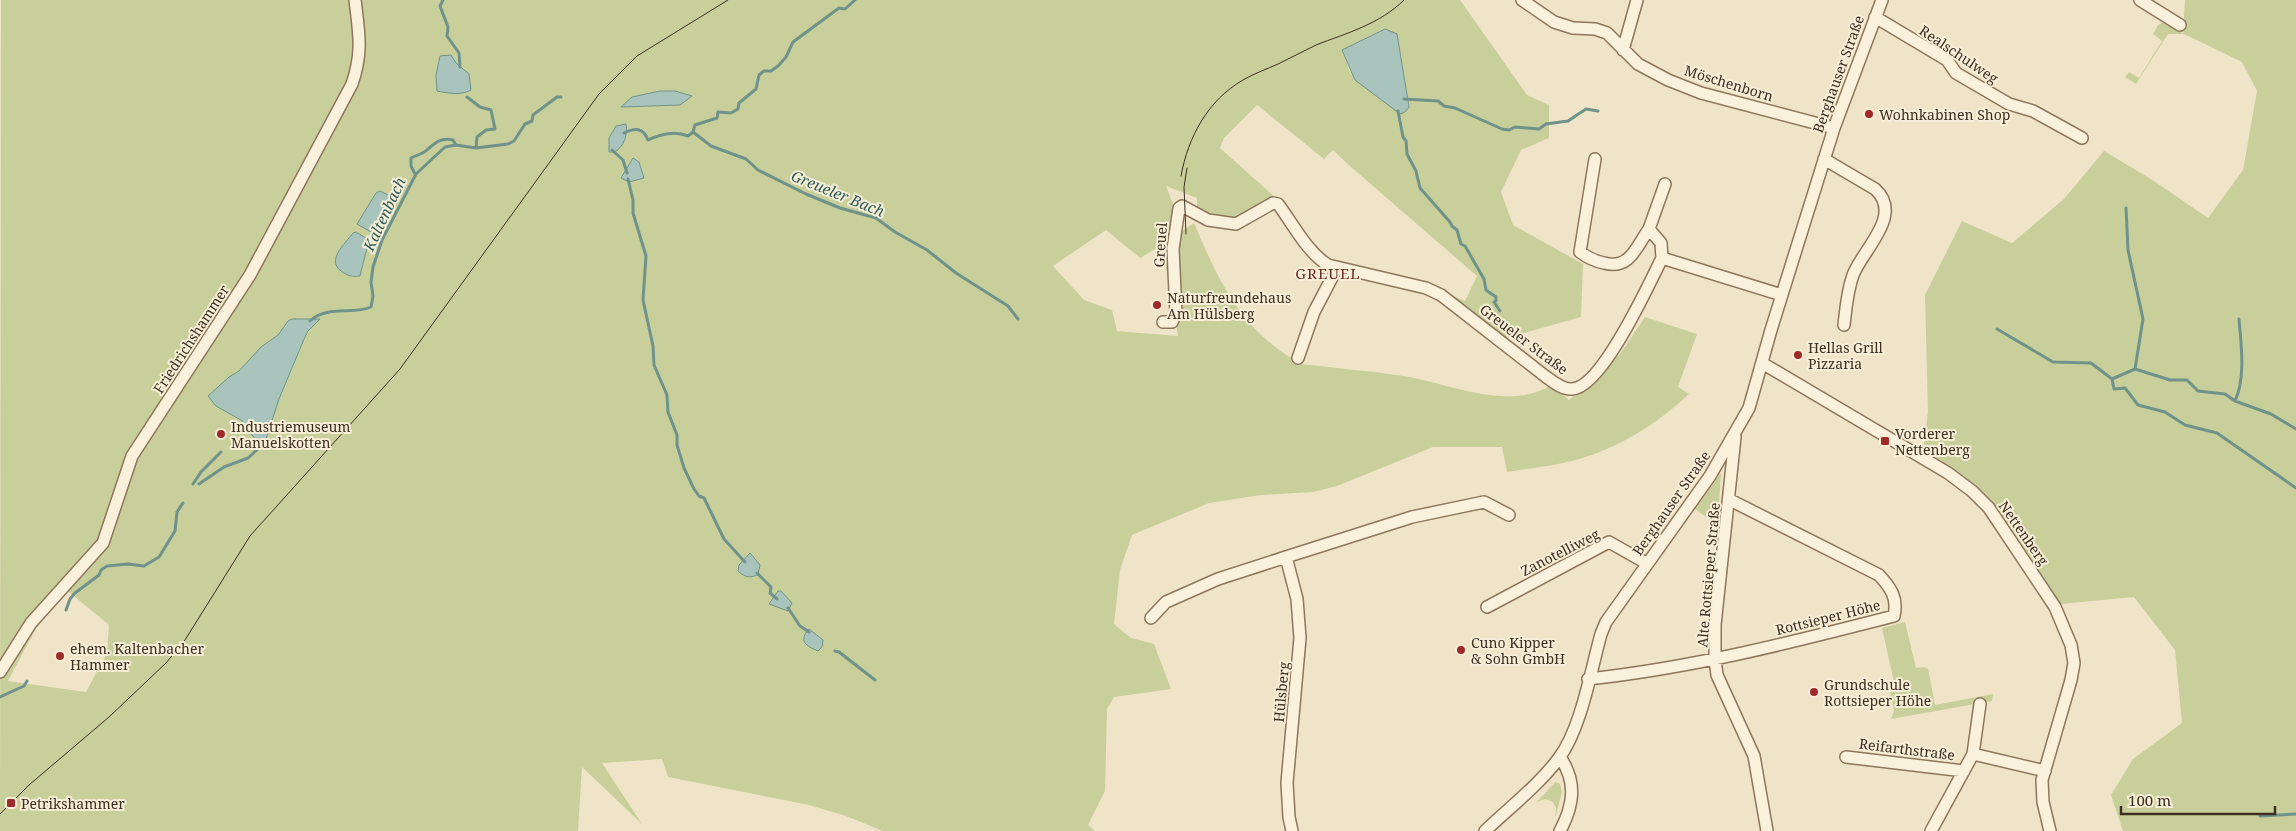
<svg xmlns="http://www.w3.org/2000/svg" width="2296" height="831" font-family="'Noto Serif',serif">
	<rect width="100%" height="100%" fill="#f0e4c8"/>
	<path fill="#c9cf9b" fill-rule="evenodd" d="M 1,0 L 1460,0 L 1527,95 L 1549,105 L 1549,138 L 1521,150 L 1501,192 L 1513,225 L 1583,264 L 1581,317 L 1506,338 L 1444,292 L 1465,301 L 1477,276 L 1351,167 L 1333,150 L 1324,159 L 1257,105 L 1224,138 L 1220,148 L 1277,199 L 1234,220 L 1222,220 L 1197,210 L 1197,198 L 1166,186 L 1173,204 L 1168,235 L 1163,243 L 1194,223 C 1220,284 1241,330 1301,364 C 1335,368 1370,371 1403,376 C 1450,383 1506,412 1552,385 L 1569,400 L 1620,354 L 1645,317 L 1697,334 L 1678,387 L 1689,394 C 1657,424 1619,448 1576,460 C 1554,466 1530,468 1507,472 L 1502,447 L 1433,447 L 1337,486 L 1313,492 L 1261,495 L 1209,503 L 1132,535 L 1120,570 L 1114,624 L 1131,638 L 1154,644 L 1171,689 L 1114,697 L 1107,709 L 1105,791 L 1088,825 L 1095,831 L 883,831 L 846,816 L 809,805 L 668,777 L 662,759 L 602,763 L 642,824 L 582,767 L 578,831 L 0,831 ZM 1385,29 L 1397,34 L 1409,107 L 1351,74 L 1342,50 ZM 660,91 L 680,105 L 622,107 L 632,97 ZM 1106,230 L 1140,258 L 1162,245 L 1178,336 L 1117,331 L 1112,310 L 1084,300 L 1053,266 ZM 292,319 L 319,319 L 308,331 L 304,339 L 279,399 L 266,439 L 258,443 L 241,420 L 216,406 L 229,377 L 239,371 L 261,347 L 278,335 L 288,321 ZM 68,591 L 109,625 L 107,653 L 86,692 L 8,681 L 42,617 Z
		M 2185,0 L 2296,0 L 2296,831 L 2123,831 L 2111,795 L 2133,759 L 2182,723 L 2175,650 L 2134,597 L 2061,604 L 1995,507 L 1953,471 L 1923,451 L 1928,412 L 1925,295 L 1962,221 L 2012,243 L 2064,199 L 2104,151 L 2151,179 L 2208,218 L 2243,170 L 2257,91 L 2242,62 L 2184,34 L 2168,34 L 2136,84 L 2125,77 L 2129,72 L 2139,78 L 2162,41 L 2153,34 L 2158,25 L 2165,21 L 2174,24 L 2183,34 Z
		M 1721,473 L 1718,519 L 1706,517 L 1695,509 Z
		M 1905,622 L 1916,668 L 1924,667 L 1928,669 L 1935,705 L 1993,694 L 1992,701 L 1891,719 L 1894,711 L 1888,683 L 1894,682 L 1882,628 Z
		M 1555,782 L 1560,784 L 1562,792 L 1555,818 L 1556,808 L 1553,802 L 1545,799 L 1537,802 Z"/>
	<path fill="#a9c4bc" stroke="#6f938a" d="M 1385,29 L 1397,34 L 1409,107 L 1405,112 L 1400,114 L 1355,80 L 1342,50 Z
		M 451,55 L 456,63 L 469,74 L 471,90 C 460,96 449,93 437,91 L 436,75 L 440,56 Z
		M 660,91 L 675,91 L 692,96 L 680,105 L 621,107 L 632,97 Z
		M 626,124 C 628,135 624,146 615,152 L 609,152 L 609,138 L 616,126 Z
		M 633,158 L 639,162 L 644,178 L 629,182 L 621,178 Z
		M 380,191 L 394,198 L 394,200 L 378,229 L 371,232 L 357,224 L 376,193 Z
		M 356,232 L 369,240 L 360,276 C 353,277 347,276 341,271 C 326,260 345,244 353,233 Z
		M 292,319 L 320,319 L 308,331 L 304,339 L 279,399 L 266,439 L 258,443 L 241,420 L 216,406 L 208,396 L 229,377 L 239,371 L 261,347 L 278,335 L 288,321 Z
		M 750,553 L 760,565 L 758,574 C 751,579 744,577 738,571 L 739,565 Z
		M 778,591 L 781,591 L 792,603 L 788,611 L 769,604 Z
		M 809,629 L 823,640 L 822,647 L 818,651 C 806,646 798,641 809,629 Z"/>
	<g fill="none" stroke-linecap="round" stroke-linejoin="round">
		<path stroke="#6f938a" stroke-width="3" d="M 443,0 L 440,6 L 448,27 L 447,36 L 459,53 L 460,67
			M 467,97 L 480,107 L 491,110 L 495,129 L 486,130 L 477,137 L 476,148
			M 1404,99 L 1438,101 L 1444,106 L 1455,108 L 1502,129 L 1509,130 L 1515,127 L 1539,129 L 1546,124 L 1568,121 L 1586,109 L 1598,111
			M 1398,111 L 1403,137 L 1406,141 L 1407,154 L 1416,171 L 1420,188 L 1450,222 L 1452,226 L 1457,230 L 1461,244 L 1465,246 L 1484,279 L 1486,290 L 1496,297 L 1496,301 L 1494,302 L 1500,311
			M 693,132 L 711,146 L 746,159 L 758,170 L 806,194 L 840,208 L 876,218 L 895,232 L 927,250 L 956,273 L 1008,306 L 1018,319
			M 624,133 C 635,128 643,127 648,140 C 661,134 676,131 688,136 L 693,132 L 695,125 L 717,118 L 718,112 L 731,113 L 738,109 L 739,103 L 756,89 L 759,75 L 764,71 L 771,71 L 778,66 L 786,57 L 793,42 L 839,8 L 845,9 L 855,0
			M 612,150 L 623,160 L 627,173
			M 415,174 L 411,166 L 411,158 C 416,155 423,154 427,150 C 435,143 441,137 453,140 L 456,145
			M 628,179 L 633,200 L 633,213 L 646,256 L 643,300 L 653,346 L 654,365 L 667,395 L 668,412 L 677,435 L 677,445 L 684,468 L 694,489 L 699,496 L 704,498 L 724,539 L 745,562
			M 2126,208 L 2128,250 L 2143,319 L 2135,369
			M 310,321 C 327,305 353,315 371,307 L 373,296 L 371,282 L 373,267 L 382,240 L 416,174 L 445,147 L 456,145 L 476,148 L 508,144 L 514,141 L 525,124 L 532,121 L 533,115 L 557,97 L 561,97
			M 1997,329 L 2053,362 L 2091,363 L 2112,379 L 2135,369 L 2170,380 L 2187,380 L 2198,391 L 2225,394 L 2235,401 L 2271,414 L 2296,429
			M 2112,379 L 2114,389 L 2125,388 L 2138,405 L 2165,412 L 2185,425 L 2217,433 L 2296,488
			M 2235,401 C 2246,377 2241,344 2239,319
			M 193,484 L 201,472 L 221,452
			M 199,484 L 224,467 L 248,458 L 259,448 L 260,443
			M 757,573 L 771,587 L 770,593 L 777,599
			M 788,608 L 800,626 L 809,632
			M 66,610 L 70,599 L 75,593 L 99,575 L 101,570 L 107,566 L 128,564 L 144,566 L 159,557 L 175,531 L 177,512 L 183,503
			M 835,651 L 839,652 L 875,680
			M 0,697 L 24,686 L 27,681
			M 2260,816 L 2296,814"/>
		<g stroke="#8d765c" stroke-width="14">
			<path id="minor" d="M 1522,0 L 1554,22 L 1573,28 L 1595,29 L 1607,33 L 1638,64 L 1668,80 L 1701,93 L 1834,128
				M 2140,0 L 2180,25
				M 1875,17 L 1947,60 L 1956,73 L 2009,104 L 2033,111 L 2082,138
				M 1623,50 L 1637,0
				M 1595,159 L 1580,252 C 1588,258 1594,261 1604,263 C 1630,270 1636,247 1649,229
				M 1824,159 L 1875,189 C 1904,215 1863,249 1853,275 C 1847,292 1846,308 1844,325
				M 1662,258 L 1661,243 L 1649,229 L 1665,184
				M 1163,322 L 1172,322 L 1176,313 L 1173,249 L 1179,208 L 1182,206 L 1208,220 L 1236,224 L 1273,203 L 1278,204 C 1293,224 1307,252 1328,265 L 1426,288 L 1441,295 L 1545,376 C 1552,381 1562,390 1572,389 C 1602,388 1649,284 1662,258 L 1782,295
				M 1298,358 L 1314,312 L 1337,268
				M 1762,363 L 1948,473 L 1972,491 L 1989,508 L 2055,607 L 2071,645 L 2074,663 L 2071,680 L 2042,780 L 2043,802 L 2050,831
				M 1735,437 L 1715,625 L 1715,660 L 1717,675 L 1754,756 L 1767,831
				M 1487,607 L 1609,542 L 1646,563
				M 1151,618 L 1166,602 L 1218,579 L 1286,557
				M 0,672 L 31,623 L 103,543 L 132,456 L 250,275 L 352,84 C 363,52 359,33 355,0
				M 1588,679 C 1692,668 1793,642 1894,616 C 1898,598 1891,588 1879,575 L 1730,500
				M 1973,754 L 1980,704
				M 1846,757 L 1964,771
				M 1292,831 L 1289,817 L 1287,783 L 1300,638 L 1297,599 L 1286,557 L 1412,517 L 1484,502 L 1509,515
				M 1485,831 C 1509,808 1539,785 1559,758 C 1581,729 1591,670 1601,634 L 1606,622 L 1710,476 L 1749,408 L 1771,330 L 1834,128 L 1882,0
				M 1560,831 C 1574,805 1577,782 1560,757
				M 1931,831 L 1973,754 L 2045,771"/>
		</g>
		<use href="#minor" stroke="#faf1dc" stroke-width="11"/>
		<path stroke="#3d2e20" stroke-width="1" d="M 1181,176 C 1188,137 1208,100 1243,80 C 1255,73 1267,69 1278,64 C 1291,58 1303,51 1316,45 C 1347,33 1380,24 1404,0
			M 1186,234 L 1184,187 L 1187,168
			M 0,814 L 29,785 L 109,717 L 166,663 L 185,640 L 250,536 L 400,369 L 599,94 L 637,56 L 728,0"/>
	</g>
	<g fill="#9e2a2b" stroke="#f7eed8" stroke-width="2">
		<circle cx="1869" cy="114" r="5"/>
		<circle cx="1157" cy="305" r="5"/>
		<circle cx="1798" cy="355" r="5"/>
		<circle cx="221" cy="434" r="5"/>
		<rect x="1880" y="436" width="10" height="10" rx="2.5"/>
		<circle cx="1461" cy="650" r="5"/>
		<circle cx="60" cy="656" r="5"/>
		<circle cx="1814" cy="692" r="5"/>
		<rect x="6" y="798" width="10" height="10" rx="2.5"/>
	</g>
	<g text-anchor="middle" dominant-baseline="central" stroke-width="4" stroke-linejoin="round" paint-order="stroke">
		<g font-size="14" fill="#3d2e20" stroke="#f7eed8">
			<text transform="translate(1959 54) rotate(34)">Realschulweg</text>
			<text transform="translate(1838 74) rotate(-70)">Berghauser Straße</text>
			<text transform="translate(1729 83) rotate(17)">Möschenborn</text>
			<text transform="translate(1160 245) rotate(-86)">Greuel</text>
			<text transform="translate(191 339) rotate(-57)">Friedrichshammer</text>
			<text transform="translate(1524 339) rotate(37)">Greueler Straße</text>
			<text transform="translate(1671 503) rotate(-55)">Berghauser Straße</text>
			<text transform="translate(2024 533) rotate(55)">Nettenberg</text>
			<text transform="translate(1560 552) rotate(-27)">Zanotelliweg</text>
			<text transform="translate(1708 575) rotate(-85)">Alte Rottsieper Straße</text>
			<text transform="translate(1828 617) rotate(-14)">Rottsieper Höhe</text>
			<text transform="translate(1281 692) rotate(-85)">Hülsberg</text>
			<text transform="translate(1907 749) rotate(7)">Reifarthstraße</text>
		</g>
		<g font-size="14" fill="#3d2e20" stroke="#f7eed8" text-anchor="start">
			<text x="1879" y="114">Wohnkabinen Shop</text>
			<text x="1167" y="297">Naturfreundehaus<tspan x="1167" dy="16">Am Hülsberg</tspan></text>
			<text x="1808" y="347">Hellas Grill<tspan x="1808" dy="16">Pizzaria</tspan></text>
			<text x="231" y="426">Industriemuseum<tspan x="231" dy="16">Manuelskotten</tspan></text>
			<text x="1895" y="433">Vorderer<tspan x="1895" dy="16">Nettenberg</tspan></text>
			<text x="1471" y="642">Cuno Kipper<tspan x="1471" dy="16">&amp; Sohn GmbH</tspan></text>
			<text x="70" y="648">ehem. Kaltenbacher<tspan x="70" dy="16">Hammer</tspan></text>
			<text x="1824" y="684">Grundschule<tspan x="1824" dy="16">Rottsieper Höhe</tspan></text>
			<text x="21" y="803">Petrikshammer</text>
		</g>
		<g font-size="15" font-style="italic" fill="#2f5d5a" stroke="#f7eed8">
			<text transform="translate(838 193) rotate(22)">Greueler Bach</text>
			<text transform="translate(384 214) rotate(-65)">Kaltenbach</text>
		</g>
		<g font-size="15" letter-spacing="1" fill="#6b2e1e" stroke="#f7eed8">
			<text x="1328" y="273">GREUEL</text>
		</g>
	</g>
	<path d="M2121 806v8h154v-8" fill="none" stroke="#3d2e20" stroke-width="2.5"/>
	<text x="2128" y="806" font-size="15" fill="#3d2e20" stroke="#f7eed8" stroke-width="4" paint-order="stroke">100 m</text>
</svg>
